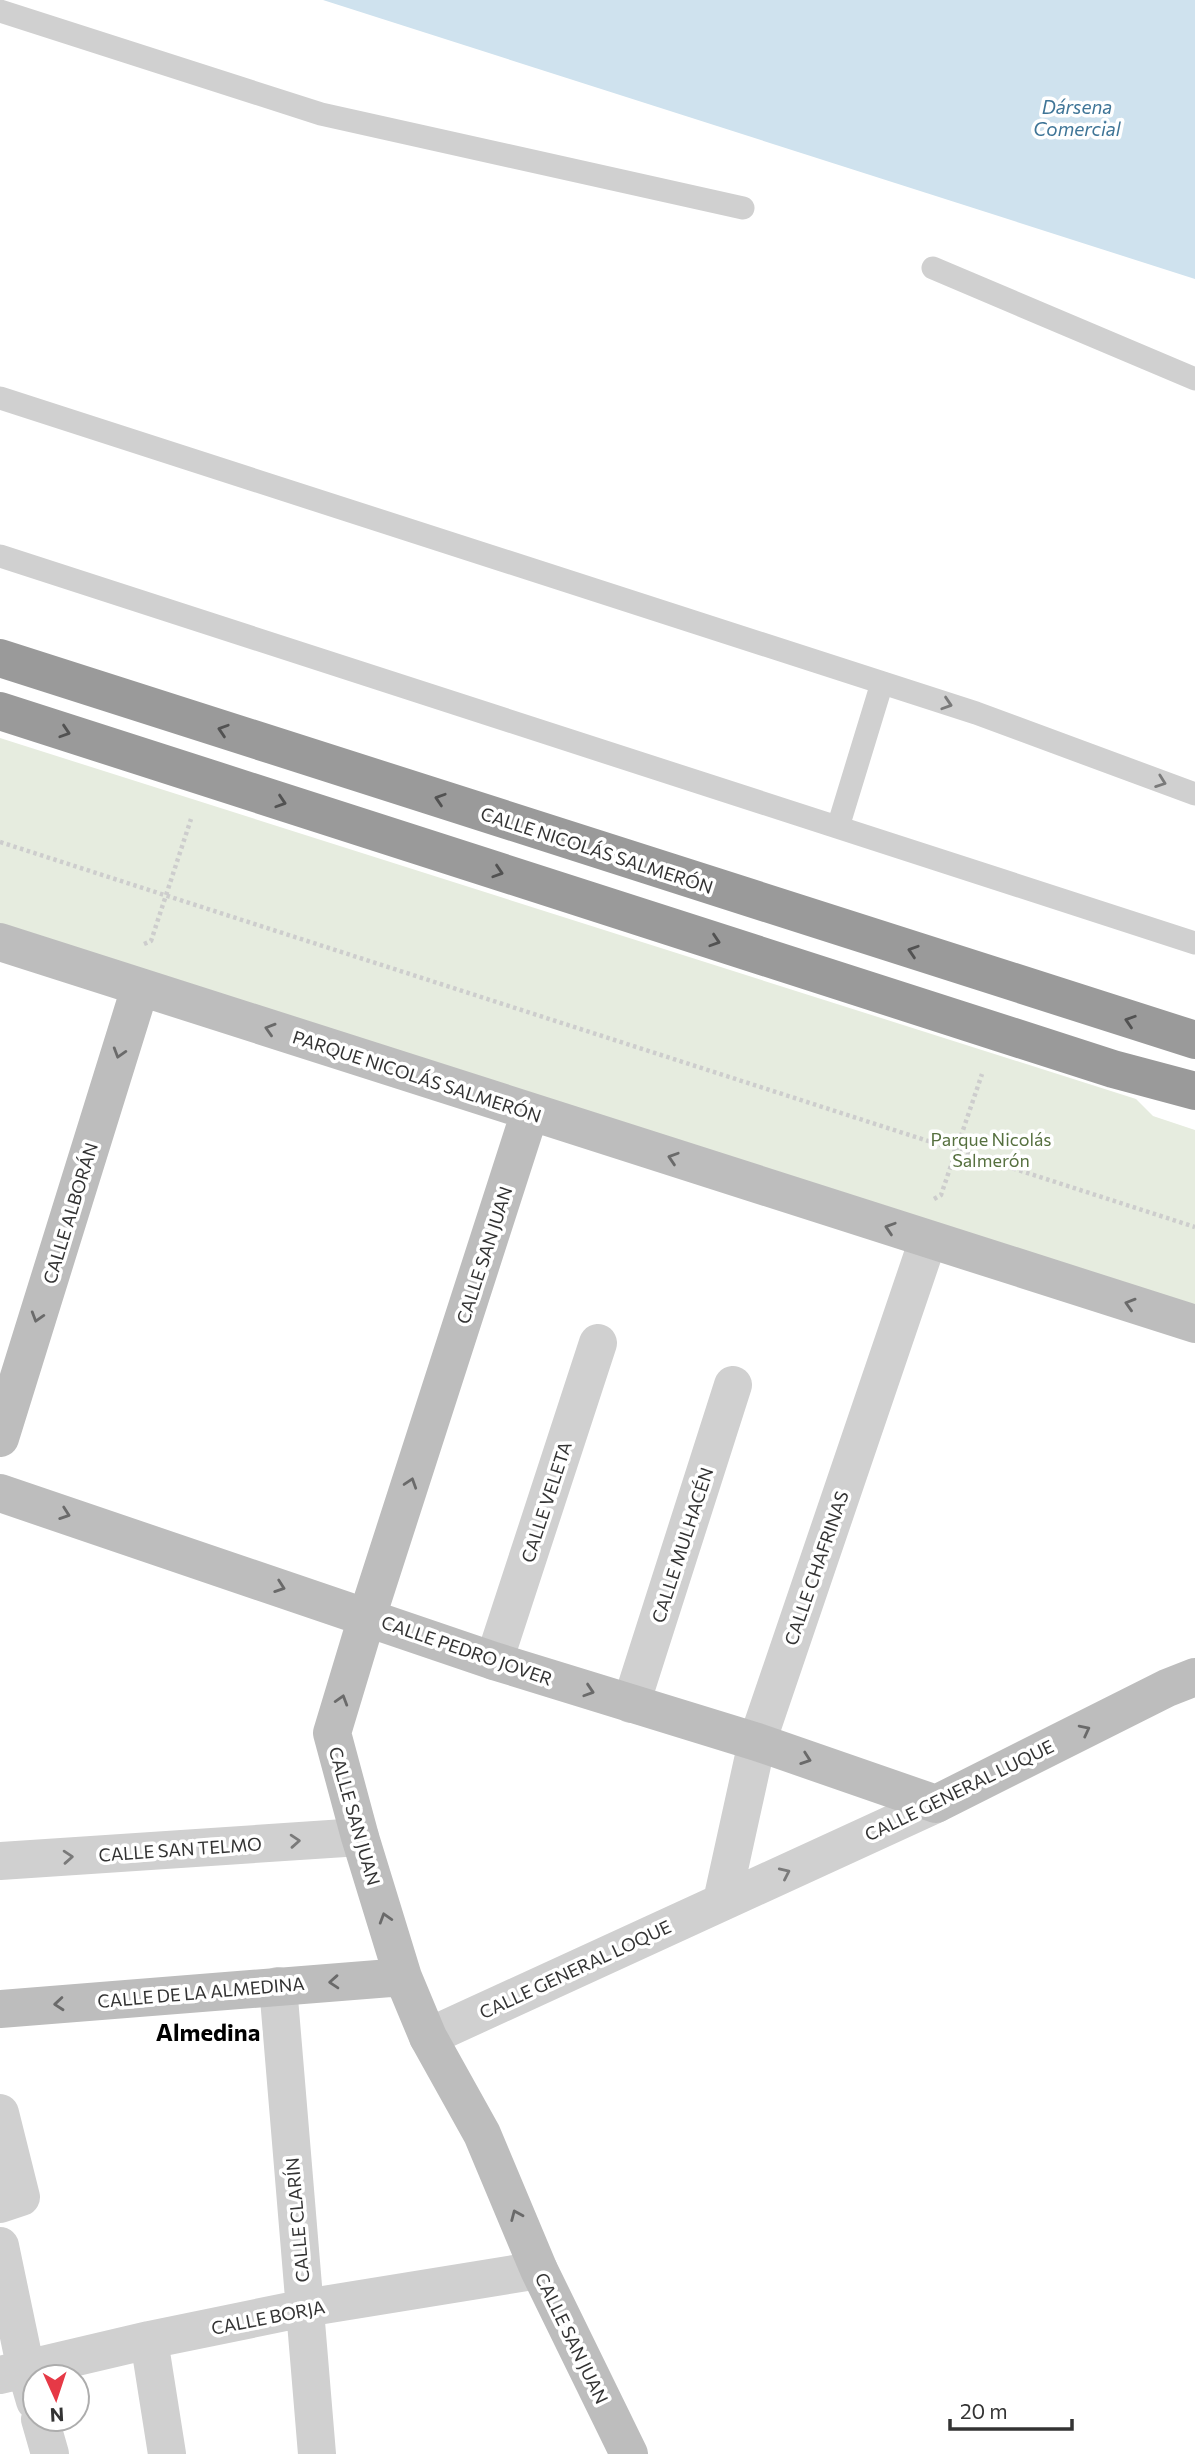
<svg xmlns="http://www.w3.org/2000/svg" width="1195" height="2454" font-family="Commissioner,sans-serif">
	<rect width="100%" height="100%" fill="#fff"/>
	<path fill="#e6ecdf" d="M 0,738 L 1136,1099 L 1153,1116 L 1195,1130 L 1195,1311 L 0,928 Z"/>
	<path fill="#cfe2ee" d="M 323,0 L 1195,0 L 1195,279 Z"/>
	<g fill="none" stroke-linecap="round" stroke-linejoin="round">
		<path stroke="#cdcdcd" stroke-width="4.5" stroke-dasharray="3.5 3.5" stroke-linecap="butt" d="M 0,842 L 1195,1227
			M 144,944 L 151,941 L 191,819
			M 934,1199 L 941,1195 L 982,1074"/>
		<path stroke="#d0d0d0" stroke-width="23" d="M 0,11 L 321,114 L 743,208
			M 933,268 L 1195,379
			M 0,398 L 976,713 L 1195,794
			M 0,556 L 1195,943
			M 838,827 L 882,683"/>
		<path stroke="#d0d0d0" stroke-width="38" d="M 494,1661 L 598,1343
			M 631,1704 L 733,1385
			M 0,1861 L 360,1837
			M 722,1901 L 757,1742 L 928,1240
			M 278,1986 L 317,2454
			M 428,2037 L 936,1804
			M 0,2113 L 21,2197 L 0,2204
			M 0,2246 L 26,2370 L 35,2401
			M 149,2340 L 167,2454
			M 0,2375 L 149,2340 L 305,2308 L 539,2270
			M 40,2419 L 50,2454"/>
		<path stroke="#bdbdbd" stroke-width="38" d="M 0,942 L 1195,1324
			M 530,1112 L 367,1617 L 332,1733 L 360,1837 L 403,1977 L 428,2037 L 482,2134 L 539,2270 L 629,2454
			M 0,1438 L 140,988
			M 0,1493 L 494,1661 L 757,1742 L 936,1804 L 1167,1688 L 1195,1677
			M 0,2009 L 403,1977"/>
		<path stroke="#9a9a9a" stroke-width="38" d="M 0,658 L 1195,1040
			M 0,711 L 1113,1069 L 1195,1091"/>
	</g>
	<defs><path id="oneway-chevron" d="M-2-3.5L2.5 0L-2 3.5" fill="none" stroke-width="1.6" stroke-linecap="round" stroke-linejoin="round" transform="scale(1.75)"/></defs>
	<g stroke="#7a7a7a">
		<use href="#oneway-chevron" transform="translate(947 704) rotate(18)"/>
		<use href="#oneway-chevron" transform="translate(1161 782) rotate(20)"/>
		<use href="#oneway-chevron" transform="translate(295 1841) rotate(-4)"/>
		<use href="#oneway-chevron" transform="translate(68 1857) rotate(-4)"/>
		<use href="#oneway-chevron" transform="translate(785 1873) rotate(-25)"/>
	</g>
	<g stroke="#525252">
		<use href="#oneway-chevron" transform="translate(223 730) rotate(-162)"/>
		<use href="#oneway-chevron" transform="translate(65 732) rotate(18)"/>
		<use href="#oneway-chevron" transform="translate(440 799) rotate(-162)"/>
		<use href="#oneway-chevron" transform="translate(281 802) rotate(18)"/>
		<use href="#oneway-chevron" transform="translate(498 872) rotate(18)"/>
		<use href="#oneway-chevron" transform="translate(715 941) rotate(18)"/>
		<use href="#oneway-chevron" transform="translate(913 951) rotate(-162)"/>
		<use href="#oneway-chevron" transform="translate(1130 1021) rotate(-162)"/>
	</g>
	<g stroke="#6a6a6a">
		<use href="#oneway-chevron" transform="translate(270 1029) rotate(-163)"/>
		<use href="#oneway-chevron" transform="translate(119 1053) rotate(107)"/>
		<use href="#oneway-chevron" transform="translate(673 1158) rotate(-162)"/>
		<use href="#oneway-chevron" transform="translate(890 1228) rotate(-162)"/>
		<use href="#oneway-chevron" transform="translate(1130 1304) rotate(-163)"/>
		<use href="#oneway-chevron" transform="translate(37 1317) rotate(107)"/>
		<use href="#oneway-chevron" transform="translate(411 1483) rotate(-72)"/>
		<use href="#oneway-chevron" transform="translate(65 1514) rotate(19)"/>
		<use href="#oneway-chevron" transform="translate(280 1587) rotate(19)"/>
		<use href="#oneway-chevron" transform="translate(589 1691) rotate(18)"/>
		<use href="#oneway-chevron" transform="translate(342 1700) rotate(-73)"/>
		<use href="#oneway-chevron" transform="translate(1085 1730) rotate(-27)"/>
		<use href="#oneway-chevron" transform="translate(806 1759) rotate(19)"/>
		<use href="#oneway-chevron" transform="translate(385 1918) rotate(-107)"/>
		<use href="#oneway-chevron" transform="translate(334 1982) rotate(176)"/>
		<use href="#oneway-chevron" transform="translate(59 2004) rotate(175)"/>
		<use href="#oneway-chevron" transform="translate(516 2215) rotate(-113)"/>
	</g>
	<g text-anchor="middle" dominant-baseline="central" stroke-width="7" stroke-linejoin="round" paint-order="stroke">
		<g font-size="18" fill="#333" stroke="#fff">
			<text transform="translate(597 850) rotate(18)">CALLE NICOLÁS SALMERÓN</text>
			<text transform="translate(417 1076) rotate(18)">PARQUE NICOLÁS SALMERÓN</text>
			<text transform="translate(70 1213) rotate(-73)">CALLE ALBORÁN</text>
			<text transform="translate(484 1255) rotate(-72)">CALLE SAN JUAN</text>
			<text transform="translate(546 1502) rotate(-72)">CALLE VELETA</text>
			<text transform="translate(682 1545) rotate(-72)">CALLE MULHACÉN</text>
			<text transform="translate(816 1568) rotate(-71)">CALLE CHAFRINAS</text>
			<text transform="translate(467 1650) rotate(19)">CALLE PEDRO JOVER</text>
			<text transform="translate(959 1790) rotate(-26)">CALLE GENERAL LUQUE</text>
			<text transform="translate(355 1816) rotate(74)">CALLE SAN JUAN</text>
			<text transform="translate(180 1849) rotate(-4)">CALLE SAN TELMO</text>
			<text transform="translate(575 1969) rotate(-25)">CALLE GENERAL LOQUE</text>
			<text transform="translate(201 1992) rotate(-5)">CALLE DE LA ALMEDINA</text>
			<text transform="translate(297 2220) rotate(-95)">CALLE CLARÍN</text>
			<text transform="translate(268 2317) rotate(-11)">CALLE BORJA</text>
			<text transform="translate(572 2338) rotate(64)">CALLE SAN JUAN</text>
		</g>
		<g font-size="18" fill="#56703f" stroke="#fff">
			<text x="991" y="1139">Parque Nicolás<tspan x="991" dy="21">Salmerón</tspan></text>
		</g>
		<g font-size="19" font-style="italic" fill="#3f7597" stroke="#fff">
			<text x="1077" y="106">Dársena<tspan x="1077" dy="22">Comercial</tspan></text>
		</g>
		<g font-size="24" font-weight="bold" fill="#000" stroke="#fff">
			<text x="208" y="2031">Almedina</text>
		</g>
	</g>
	<g transform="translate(56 2398) rotate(177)"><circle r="33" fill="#ffffff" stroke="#adadad" stroke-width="2"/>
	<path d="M0-5L12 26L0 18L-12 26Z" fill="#e63946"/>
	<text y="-10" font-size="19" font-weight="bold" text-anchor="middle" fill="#333333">N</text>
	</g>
	<path d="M950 2419v10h122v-10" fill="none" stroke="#333333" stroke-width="3.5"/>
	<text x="960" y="2419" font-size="21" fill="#333333" stroke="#ffffff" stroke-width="5" paint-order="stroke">20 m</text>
</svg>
